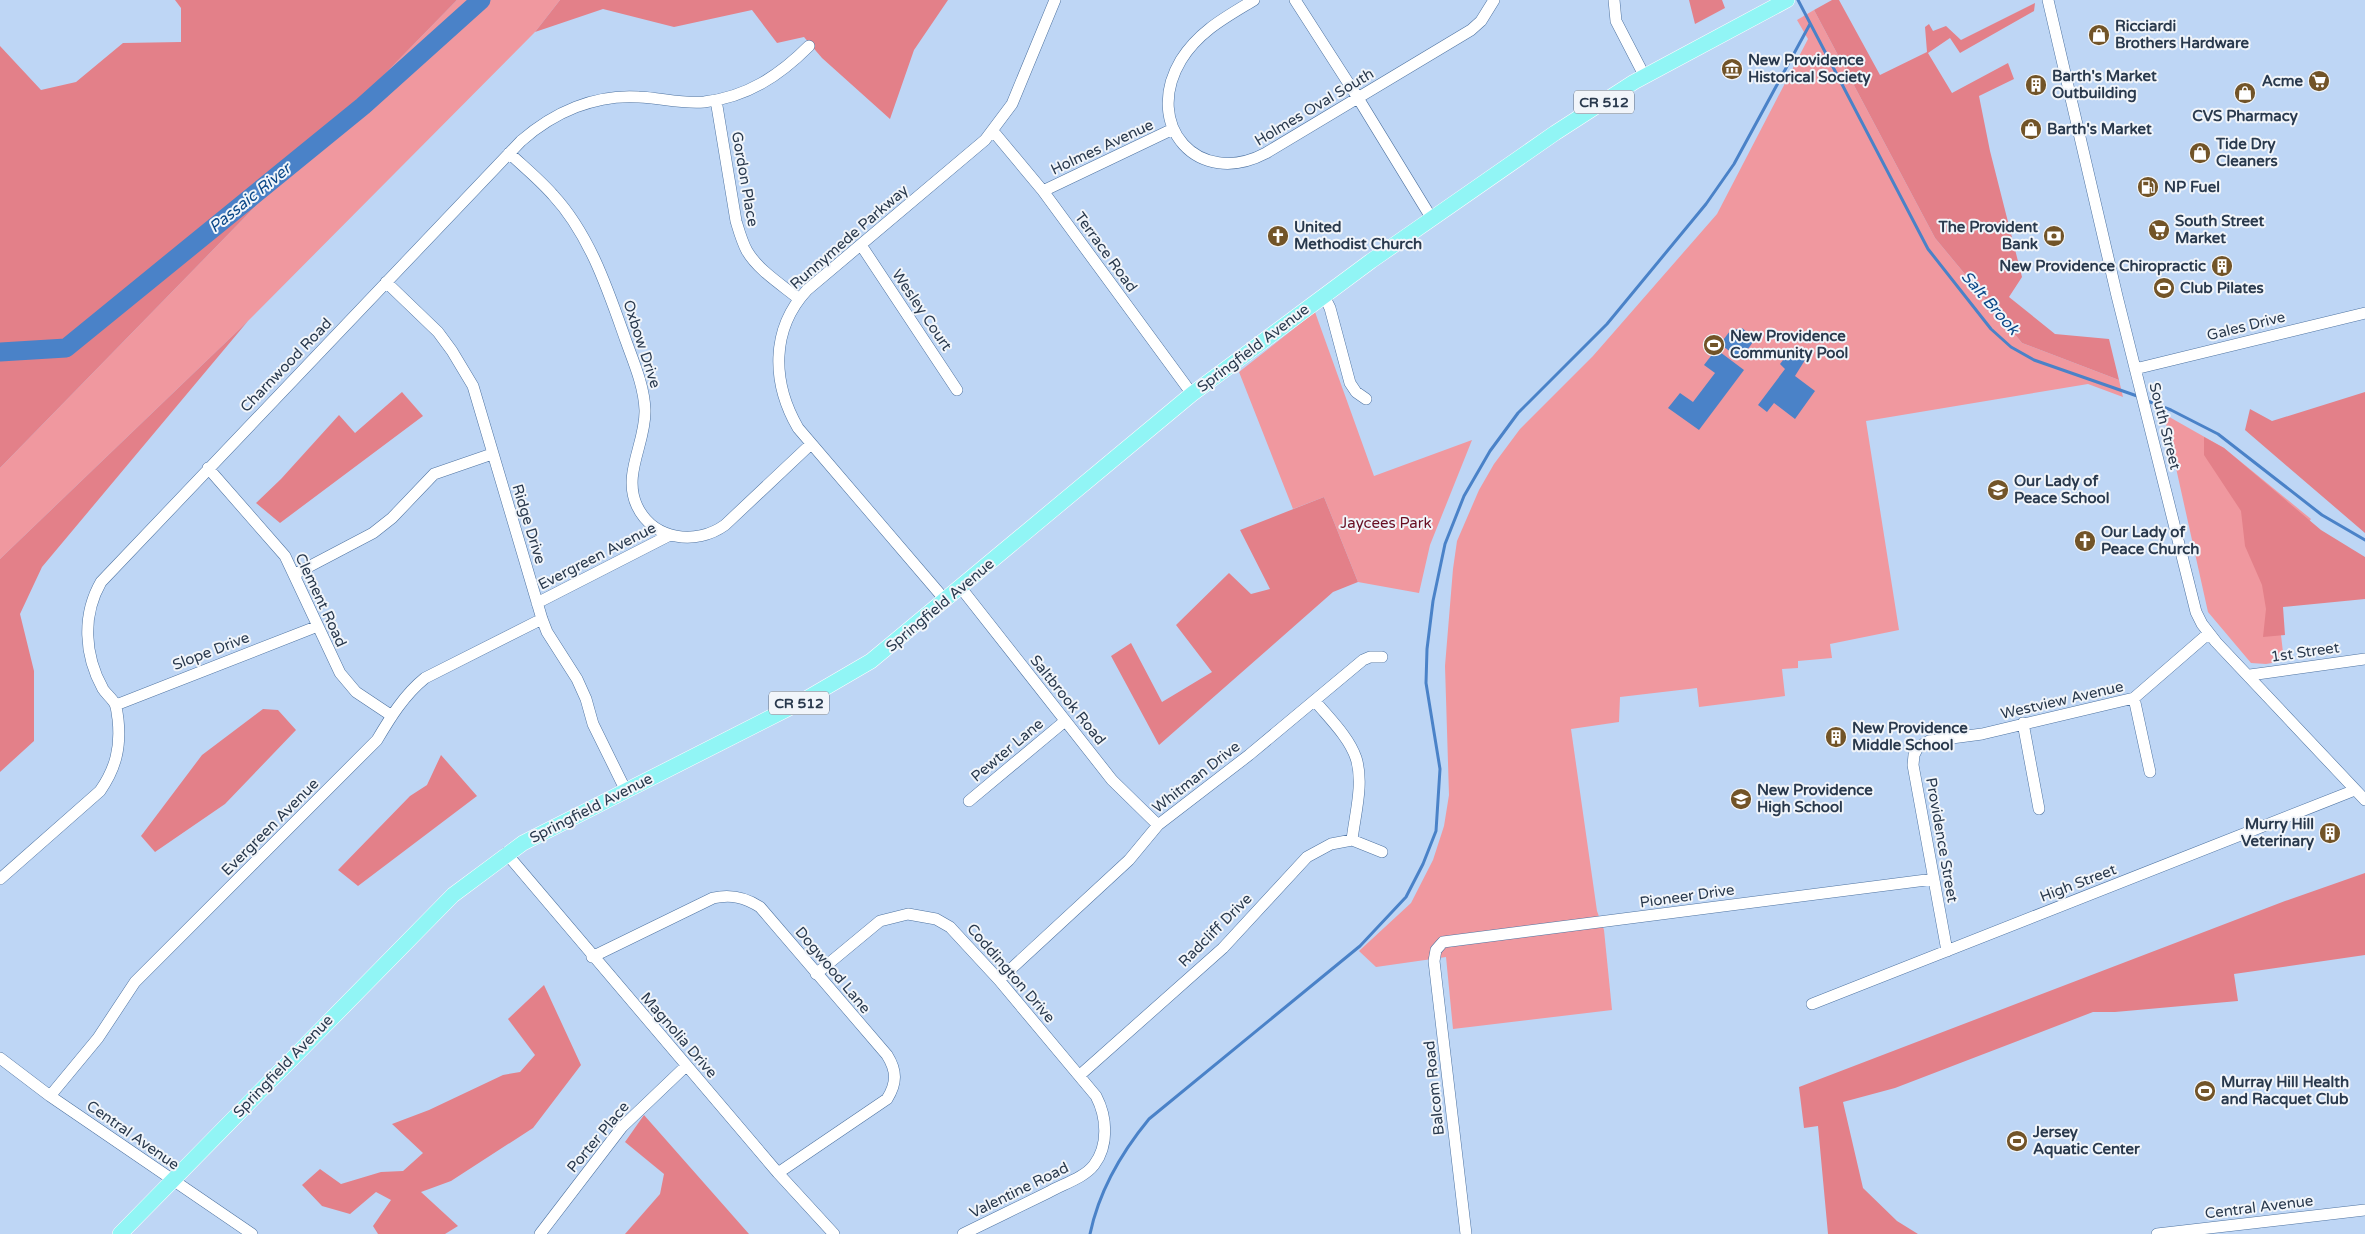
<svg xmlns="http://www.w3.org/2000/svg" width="2365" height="1234" font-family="'Varela Round',sans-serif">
	<rect width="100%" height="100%" fill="#bed6f5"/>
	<path fill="#f0989f" d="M 457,0 L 560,0 L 535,32 L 248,321 L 0,559 L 0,468 Z
		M 1814,10 L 1935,238 L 2022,343 L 2119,380 L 2123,397 L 2088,384 L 1866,421 L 1899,630 L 1830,644 L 1832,658 L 1798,661 L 1798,668 L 1782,669 L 1785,696 L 1699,707 L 1697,688 L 1620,697 L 1619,722 L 1571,729 L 1597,911 L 1604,930 L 1612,1010 L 1453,1029 L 1446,957 L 1376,967 L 1359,951 L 1411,903 L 1433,860 L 1444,826 L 1449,795 L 1445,666 L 1453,569 L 1457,541 L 1479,490 L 1494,464 L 1520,429 L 1593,356 L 1717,214 L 1808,39 L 1797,20 Z
		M 1315,312 L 1374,476 L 1472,440 L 1430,545 L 1419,593 L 1358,582 L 1324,497 L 1293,509 L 1239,372 Z
		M 2164,414 L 2224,448 L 2311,519 L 2273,566 L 2284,661 L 2266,664 L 2251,663 L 2208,612 Z"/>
	<path fill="#e38089" d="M 175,0 L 457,0 L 0,468 L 0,46 L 41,90 L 76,82 L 123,43 L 181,42 L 181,8 Z
		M 560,0 L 948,0 L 914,50 L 890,119 L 822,58 L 804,37 L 777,43 L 752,10 L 674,27 L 603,9 L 535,32 Z
		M 1689,0 L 1722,0 L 1725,8 L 1695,24 Z
		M 1832,0 L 1839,0 L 1880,75 L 1927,52 L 1925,27 L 1929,24 L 1933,31 L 1946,26 L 1961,40 L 2035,3 L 2034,11 L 1960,53 L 1950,38 L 1928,53 L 1952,93 L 2008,63 L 2014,79 L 1979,96 L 1990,151 L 2022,277 L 2009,297 L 2055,334 L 2109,339 L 2119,380 L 2022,343 L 1935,238 L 1814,10 Z
		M 248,321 L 42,567 L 20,614 L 34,671 L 34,741 L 0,772 L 0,559 Z
		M 402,392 L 423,416 L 280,523 L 256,503 L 281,479 L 339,415 L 355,433 Z
		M 2365,392 L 2365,533 L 2245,430 L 2250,409 L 2272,421 Z
		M 2204,437 L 2224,448 L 2321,530 L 2365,557 L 2365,599 L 2283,607 L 2285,635 L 2263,637 L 2266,609 L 2262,585 L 2245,546 L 2241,511 L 2204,455 Z
		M 1324,497 L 1358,582 L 1333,592 L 1159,745 L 1111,656 L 1131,643 L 1162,702 L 1212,672 L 1176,625 L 1229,573 L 1251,594 L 1270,589 L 1240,530 Z
		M 263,709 L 278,710 L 296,730 L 225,804 L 155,852 L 141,836 L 202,755 Z
		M 441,755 L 477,796 L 358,886 L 338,870 L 410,796 L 427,785 Z
		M 2365,873 L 2365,955 L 2234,974 L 2238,1001 L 2115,1012 L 2093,1012 L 1895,1088 L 1843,1102 L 1863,1188 L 1897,1221 L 1918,1234 L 1828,1234 L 1818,1126 L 1804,1128 L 1799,1087 L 2285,901 Z
		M 544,985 L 581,1065 L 533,1128 L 451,1181 L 421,1192 L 458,1226 L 445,1234 L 378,1234 L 373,1226 L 391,1200 L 376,1192 L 350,1214 L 322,1206 L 302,1185 L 320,1169 L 341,1184 L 381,1172 L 403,1171 L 423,1153 L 392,1124 L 429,1110 L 503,1075 L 520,1072 L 535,1055 L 508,1019 Z
		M 644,1115 L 749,1234 L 625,1234 L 660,1194 L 664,1174 L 625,1142 Z"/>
	<path fill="#4a82c8" d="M 1742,328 L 1753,337 L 1753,342 L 1745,353 L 1735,355 L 1724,347 L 1720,352 L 1744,370 L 1699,430 L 1668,408 L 1680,393 L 1693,402 L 1715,373 L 1704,365 L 1730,331 Z
		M 1791,350 L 1805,360 L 1795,376 L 1815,391 L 1795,419 L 1774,403 L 1767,412 L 1758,405 L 1785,369 L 1780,364 Z"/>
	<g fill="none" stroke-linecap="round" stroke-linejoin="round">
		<path stroke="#4a82c8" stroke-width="3" d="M 1798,0 L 1928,249 L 1991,329 L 2011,347 L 2034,360 L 2140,397
			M 2145,400 L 2171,410 L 2218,434 L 2322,515 L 2365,540
			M 1090,1234 C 1099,1191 1121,1153 1149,1119 L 1360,946 L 1406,897 L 1423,864 L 1436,831 L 1440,769 L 1426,683 L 1427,649 L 1433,601 L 1445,544 L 1464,496 L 1490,451 L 1518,413 L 1607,324 L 1706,204 L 1734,164 L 1810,24"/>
		<path stroke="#4a82c8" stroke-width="19" d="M 0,352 L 66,348 L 363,106 L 481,0"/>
		<g stroke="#4e73a1" stroke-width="12">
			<path id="minor" d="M 1254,0 C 1226,17 1199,31 1181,60 C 1142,125 1198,189 1266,153 L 1471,30 L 1481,21 L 1494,0
				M 1295,0 L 1358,98 L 1432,219
				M 1614,0 L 1616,21 L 1645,77
				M 2048,0 L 2117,296 L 2196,612 L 2202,624 L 2216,642 L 2365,800
				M 716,100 L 736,221 C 739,231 742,242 747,251 C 758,270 782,285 799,299
				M 993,131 L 1043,191 L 1192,394
				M 509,153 C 524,167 540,180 553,195 C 590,235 608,290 626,341 C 634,363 644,386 645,410 C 646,443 622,474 637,506 C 653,540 696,546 725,525 L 811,444
				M 1043,191 L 1173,129
				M 861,245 L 957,390
				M 386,282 L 438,332 L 452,351 L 473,386 L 542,619 L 547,632 L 577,679 L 586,699 L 593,724 L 625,789
				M 1324,296 L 1330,308 L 1350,383 L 1356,392 L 1366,399
				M 2135,369 L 2365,313
				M 208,468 L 285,556 L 340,673 L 356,692 L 392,716
				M 295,574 L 373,533 L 392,518 L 434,474 L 492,454
				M 961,588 L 1112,780 L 1158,825
				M 946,601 L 798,428 C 772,383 770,330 807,290 L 985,140 L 1012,104 L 1055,0
				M 537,603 L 670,535
				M 2250,675 L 2365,659
				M 2134,698 L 2150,772
				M 1315,701 C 1329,718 1349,737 1356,758 C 1364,783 1355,814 1352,840
				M 116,705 L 318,626
				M 2023,723 L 2039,809
				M 969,801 L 1065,721
				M 506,853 L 778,1173 L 834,1234
				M 0,879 L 100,791 C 116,768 121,747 118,719 C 117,714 117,708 115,704 C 112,698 106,694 103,689 C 84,655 82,615 101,582 L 521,141 C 554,112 595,94 639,97 C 661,98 682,104 704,102 C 747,97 779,76 809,46
				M 1947,951 L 1913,765 L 1914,755 L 1918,747 L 1929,741 L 1982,734 L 2134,698 L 2209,633
				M 592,957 L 713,898 C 731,894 745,897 760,907 L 887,1055 C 897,1071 897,1083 887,1099 L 778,1173
				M 816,974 L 880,921 L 908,914 L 936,919 L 950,927 L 999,980 L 1096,1096 C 1107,1117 1109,1145 1094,1165 C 1084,1178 1063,1184 1049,1192 C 1020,1206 992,1220 963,1234
				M 999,980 L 1129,860 L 1158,825 L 1249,755 L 1363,660 L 1370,657 L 1382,657
				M 1812,1004 L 2355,790
				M 0,1058 L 50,1096 L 252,1234
				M 1080,1075 L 1223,948 L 1307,857 L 1331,844 L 1352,840 L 1382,852
				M 50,1096 L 98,1038 L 135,982 L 377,740 C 390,718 404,695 425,678 L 542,619
				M 540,1234 L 622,1127 L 686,1066
				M 1466,1234 L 1434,961 L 1436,950 L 1443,942 L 1934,879
				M 2157,1234 L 2365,1210"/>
		</g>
		<g stroke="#fff" stroke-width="16">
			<path id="major" d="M 120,1234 L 453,895 L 523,843 L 799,703 L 871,661 L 1192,394 L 1371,261 L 1555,133 L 1634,82 L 1787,0"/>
		</g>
		<use href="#minor" stroke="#fff" stroke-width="11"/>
		<use href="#major" stroke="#91f5f5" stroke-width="15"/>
	</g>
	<defs>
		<g id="shop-disc" transform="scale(1.125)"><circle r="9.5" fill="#725428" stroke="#f1f5fa"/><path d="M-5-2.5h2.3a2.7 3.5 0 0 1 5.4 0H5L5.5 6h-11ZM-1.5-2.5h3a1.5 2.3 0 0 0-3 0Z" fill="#fff"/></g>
		<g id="museum-disc" transform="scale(1.125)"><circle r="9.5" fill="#725428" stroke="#f1f5fa"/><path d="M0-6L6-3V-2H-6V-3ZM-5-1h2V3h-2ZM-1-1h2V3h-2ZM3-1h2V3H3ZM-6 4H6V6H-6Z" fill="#fff"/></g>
		<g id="supermarket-disc" transform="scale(1.125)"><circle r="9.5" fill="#725428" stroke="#f1f5fa"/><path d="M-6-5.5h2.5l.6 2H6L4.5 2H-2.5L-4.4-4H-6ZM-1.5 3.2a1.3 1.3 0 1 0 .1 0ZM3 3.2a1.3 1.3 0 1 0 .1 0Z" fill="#fff"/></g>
		<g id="building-disc" transform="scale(1.125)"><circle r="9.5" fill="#725428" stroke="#f1f5fa"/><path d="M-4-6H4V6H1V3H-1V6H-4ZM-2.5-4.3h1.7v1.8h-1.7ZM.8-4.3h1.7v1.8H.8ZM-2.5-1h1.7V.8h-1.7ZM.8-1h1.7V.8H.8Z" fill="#fff"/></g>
		<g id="fuel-disc" transform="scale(1.125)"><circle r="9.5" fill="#725428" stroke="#f1f5fa"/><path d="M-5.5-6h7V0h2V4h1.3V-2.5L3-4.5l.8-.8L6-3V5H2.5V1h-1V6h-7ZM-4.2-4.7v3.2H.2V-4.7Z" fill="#fff"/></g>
		<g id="church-disc" transform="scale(1.125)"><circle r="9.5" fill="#725428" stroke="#f1f5fa"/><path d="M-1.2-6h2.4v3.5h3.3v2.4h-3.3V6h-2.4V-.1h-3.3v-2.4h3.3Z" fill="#fff"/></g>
		<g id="bank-disc" transform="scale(1.125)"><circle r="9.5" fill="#725428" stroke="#f1f5fa"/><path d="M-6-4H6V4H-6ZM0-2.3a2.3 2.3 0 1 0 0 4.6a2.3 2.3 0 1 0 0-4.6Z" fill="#fff"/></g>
		<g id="stadium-disc" transform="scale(1.125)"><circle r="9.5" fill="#725428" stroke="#f1f5fa"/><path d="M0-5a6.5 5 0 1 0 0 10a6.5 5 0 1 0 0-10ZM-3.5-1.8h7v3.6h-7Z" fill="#fff"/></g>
		<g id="school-disc" transform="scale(1.125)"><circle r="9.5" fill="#725428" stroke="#f1f5fa"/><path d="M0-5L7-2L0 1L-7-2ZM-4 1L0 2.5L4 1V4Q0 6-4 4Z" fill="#fff"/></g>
	</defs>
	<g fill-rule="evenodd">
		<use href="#shop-disc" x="2099" y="35"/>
		<use href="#museum-disc" x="1732" y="69"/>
		<use href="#supermarket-disc" x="2319" y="81"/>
		<use href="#building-disc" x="2036" y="85"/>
		<use href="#shop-disc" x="2245" y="93"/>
		<use href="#shop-disc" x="2031" y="129"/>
		<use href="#shop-disc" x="2200" y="153"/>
		<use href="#fuel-disc" x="2148" y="187"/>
		<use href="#supermarket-disc" x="2159" y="230"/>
		<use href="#church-disc" x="1278" y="236"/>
		<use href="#bank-disc" x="2054" y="236"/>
		<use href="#building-disc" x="2222" y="266"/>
		<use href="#stadium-disc" x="2164" y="288"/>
		<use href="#stadium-disc" x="1714" y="345"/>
		<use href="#school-disc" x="1998" y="490"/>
		<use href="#church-disc" x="2085" y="541"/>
		<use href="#building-disc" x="1836" y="737"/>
		<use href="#school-disc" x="1741" y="799"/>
		<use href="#building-disc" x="2330" y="833"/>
		<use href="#stadium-disc" x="2205" y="1091"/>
		<use href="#stadium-disc" x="2017" y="1141"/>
	</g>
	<g text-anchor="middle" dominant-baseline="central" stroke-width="4" stroke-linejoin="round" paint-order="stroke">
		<g fill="#f1f5fa" stroke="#657181" stroke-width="1">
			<rect x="1574" y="90.5" width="60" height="23" rx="4"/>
			<rect x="769" y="691.5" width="60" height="23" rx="4"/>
		</g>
		<g font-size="14" font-weight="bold" fill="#29394d">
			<text x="1604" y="102">CR 512</text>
			<text x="799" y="703">CR 512</text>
		</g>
		<g font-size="15" font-weight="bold" fill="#29394d" stroke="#f1f5fa" text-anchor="start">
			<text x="2115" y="26">Ricciardi<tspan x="2115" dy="17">Brothers Hardware</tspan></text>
			<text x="1748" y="60">New Providence<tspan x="1748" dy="17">Historical Society</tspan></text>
			<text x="2052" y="76">Barth's Market<tspan x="2052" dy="17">Outbuilding</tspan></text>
			<text x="2303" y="81" text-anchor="end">Acme</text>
			<text x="2245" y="116" text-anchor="middle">CVS Pharmacy</text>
			<text x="2047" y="129">Barth's Market</text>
			<text x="2216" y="144">Tide Dry<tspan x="2216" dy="17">Cleaners</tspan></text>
			<text x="2164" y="187">NP Fuel</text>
			<text x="2175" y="221">South Street<tspan x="2175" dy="17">Market</tspan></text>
			<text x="1294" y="227">United<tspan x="1294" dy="17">Methodist Church</tspan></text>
			<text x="2038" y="227" text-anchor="end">The Provident<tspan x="2038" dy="17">Bank</tspan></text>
			<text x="2206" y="266" text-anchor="end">New Providence Chiropractic</text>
			<text x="2180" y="288">Club Pilates</text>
			<text x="1730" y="336">New Providence<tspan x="1730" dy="17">Community Pool</tspan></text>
			<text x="2014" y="481">Our Lady of<tspan x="2014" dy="17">Peace School</tspan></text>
			<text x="2101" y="532">Our Lady of<tspan x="2101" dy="17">Peace Church</tspan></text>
			<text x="1852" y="728">New Providence<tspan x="1852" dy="17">Middle School</tspan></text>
			<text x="1757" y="790">New Providence<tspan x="1757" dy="17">High School</tspan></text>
			<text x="2314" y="824" text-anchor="end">Murry Hill<tspan x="2314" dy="17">Veterinary</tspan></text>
			<text x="2221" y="1082">Murray Hill Health<tspan x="2221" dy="17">and Racquet Club</tspan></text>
			<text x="2033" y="1132">Jersey<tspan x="2033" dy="17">Aquatic Center</tspan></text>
		</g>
		<g font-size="15" fill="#29394d" stroke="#f1f5fa">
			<text transform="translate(1314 107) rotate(-31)">Holmes Oval South</text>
			<text transform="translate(1102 147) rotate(-25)">Holmes Avenue</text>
			<text transform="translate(745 179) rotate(80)">Gordon Place</text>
			<text transform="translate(849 237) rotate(-41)">Runnymede Parkway</text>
			<text transform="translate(1106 252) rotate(54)">Terrace Road</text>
			<text transform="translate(922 310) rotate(56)">Wesley Court</text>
			<text transform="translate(2246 326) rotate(-14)">Gales Drive</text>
			<text transform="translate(642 344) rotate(72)">Oxbow Drive</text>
			<text transform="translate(1253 348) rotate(-37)">Springfield Avenue</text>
			<text transform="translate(286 365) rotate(-46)">Charnwood Road</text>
			<text transform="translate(2165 426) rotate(76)">South Street</text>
			<text transform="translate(529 524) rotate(73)">Ridge Drive</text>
			<text transform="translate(597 556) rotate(-27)">Evergreen Avenue</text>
			<text transform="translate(321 600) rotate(65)">Clement Road</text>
			<text transform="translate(940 605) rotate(-40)">Springfield Avenue</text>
			<text transform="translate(211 651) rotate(-21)">Slope Drive</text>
			<text transform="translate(2305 652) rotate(-8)">1st Street</text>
			<text transform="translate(1068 700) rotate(51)">Saltbrook Road</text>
			<text transform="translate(2062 700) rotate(-13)">Westview Avenue</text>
			<text transform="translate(1007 750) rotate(-40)">Pewter Lane</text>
			<text transform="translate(1196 777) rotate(-38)">Whitman Drive</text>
			<text transform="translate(591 808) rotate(-27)">Springfield Avenue</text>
			<text transform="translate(270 827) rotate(-45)">Evergreen Avenue</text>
			<text transform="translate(1942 840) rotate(80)">Providence Street</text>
			<text transform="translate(2078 883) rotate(-21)">High Street</text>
			<text transform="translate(1687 896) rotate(-8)">Pioneer Drive</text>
			<text transform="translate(1215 930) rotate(-45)">Radcliff Drive</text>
			<text transform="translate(833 970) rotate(50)">Dogwood Lane</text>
			<text transform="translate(1011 973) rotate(49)">Coddington Drive</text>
			<text transform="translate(679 1035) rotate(49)">Magnolia Drive</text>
			<text transform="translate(283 1066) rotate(-46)">Springfield Avenue</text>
			<text transform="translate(1434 1088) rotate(-96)">Balcom Road</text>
			<text transform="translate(133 1135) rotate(35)">Central Avenue</text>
			<text transform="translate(598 1137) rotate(-50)">Porter Place</text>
			<text transform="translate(1019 1190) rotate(-26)">Valentine Road</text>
			<text transform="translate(2259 1207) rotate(-7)">Central Avenue</text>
		</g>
		<g font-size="15" fill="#680e23" stroke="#f1f5fa">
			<text x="1386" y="523">Jaycees Park</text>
		</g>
		<g font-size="16" font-style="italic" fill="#0b4888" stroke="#f1f5fa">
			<text transform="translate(250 198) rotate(-39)">Passaic River</text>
			<text transform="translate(1990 303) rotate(49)">Salt Brook</text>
		</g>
	</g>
</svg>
